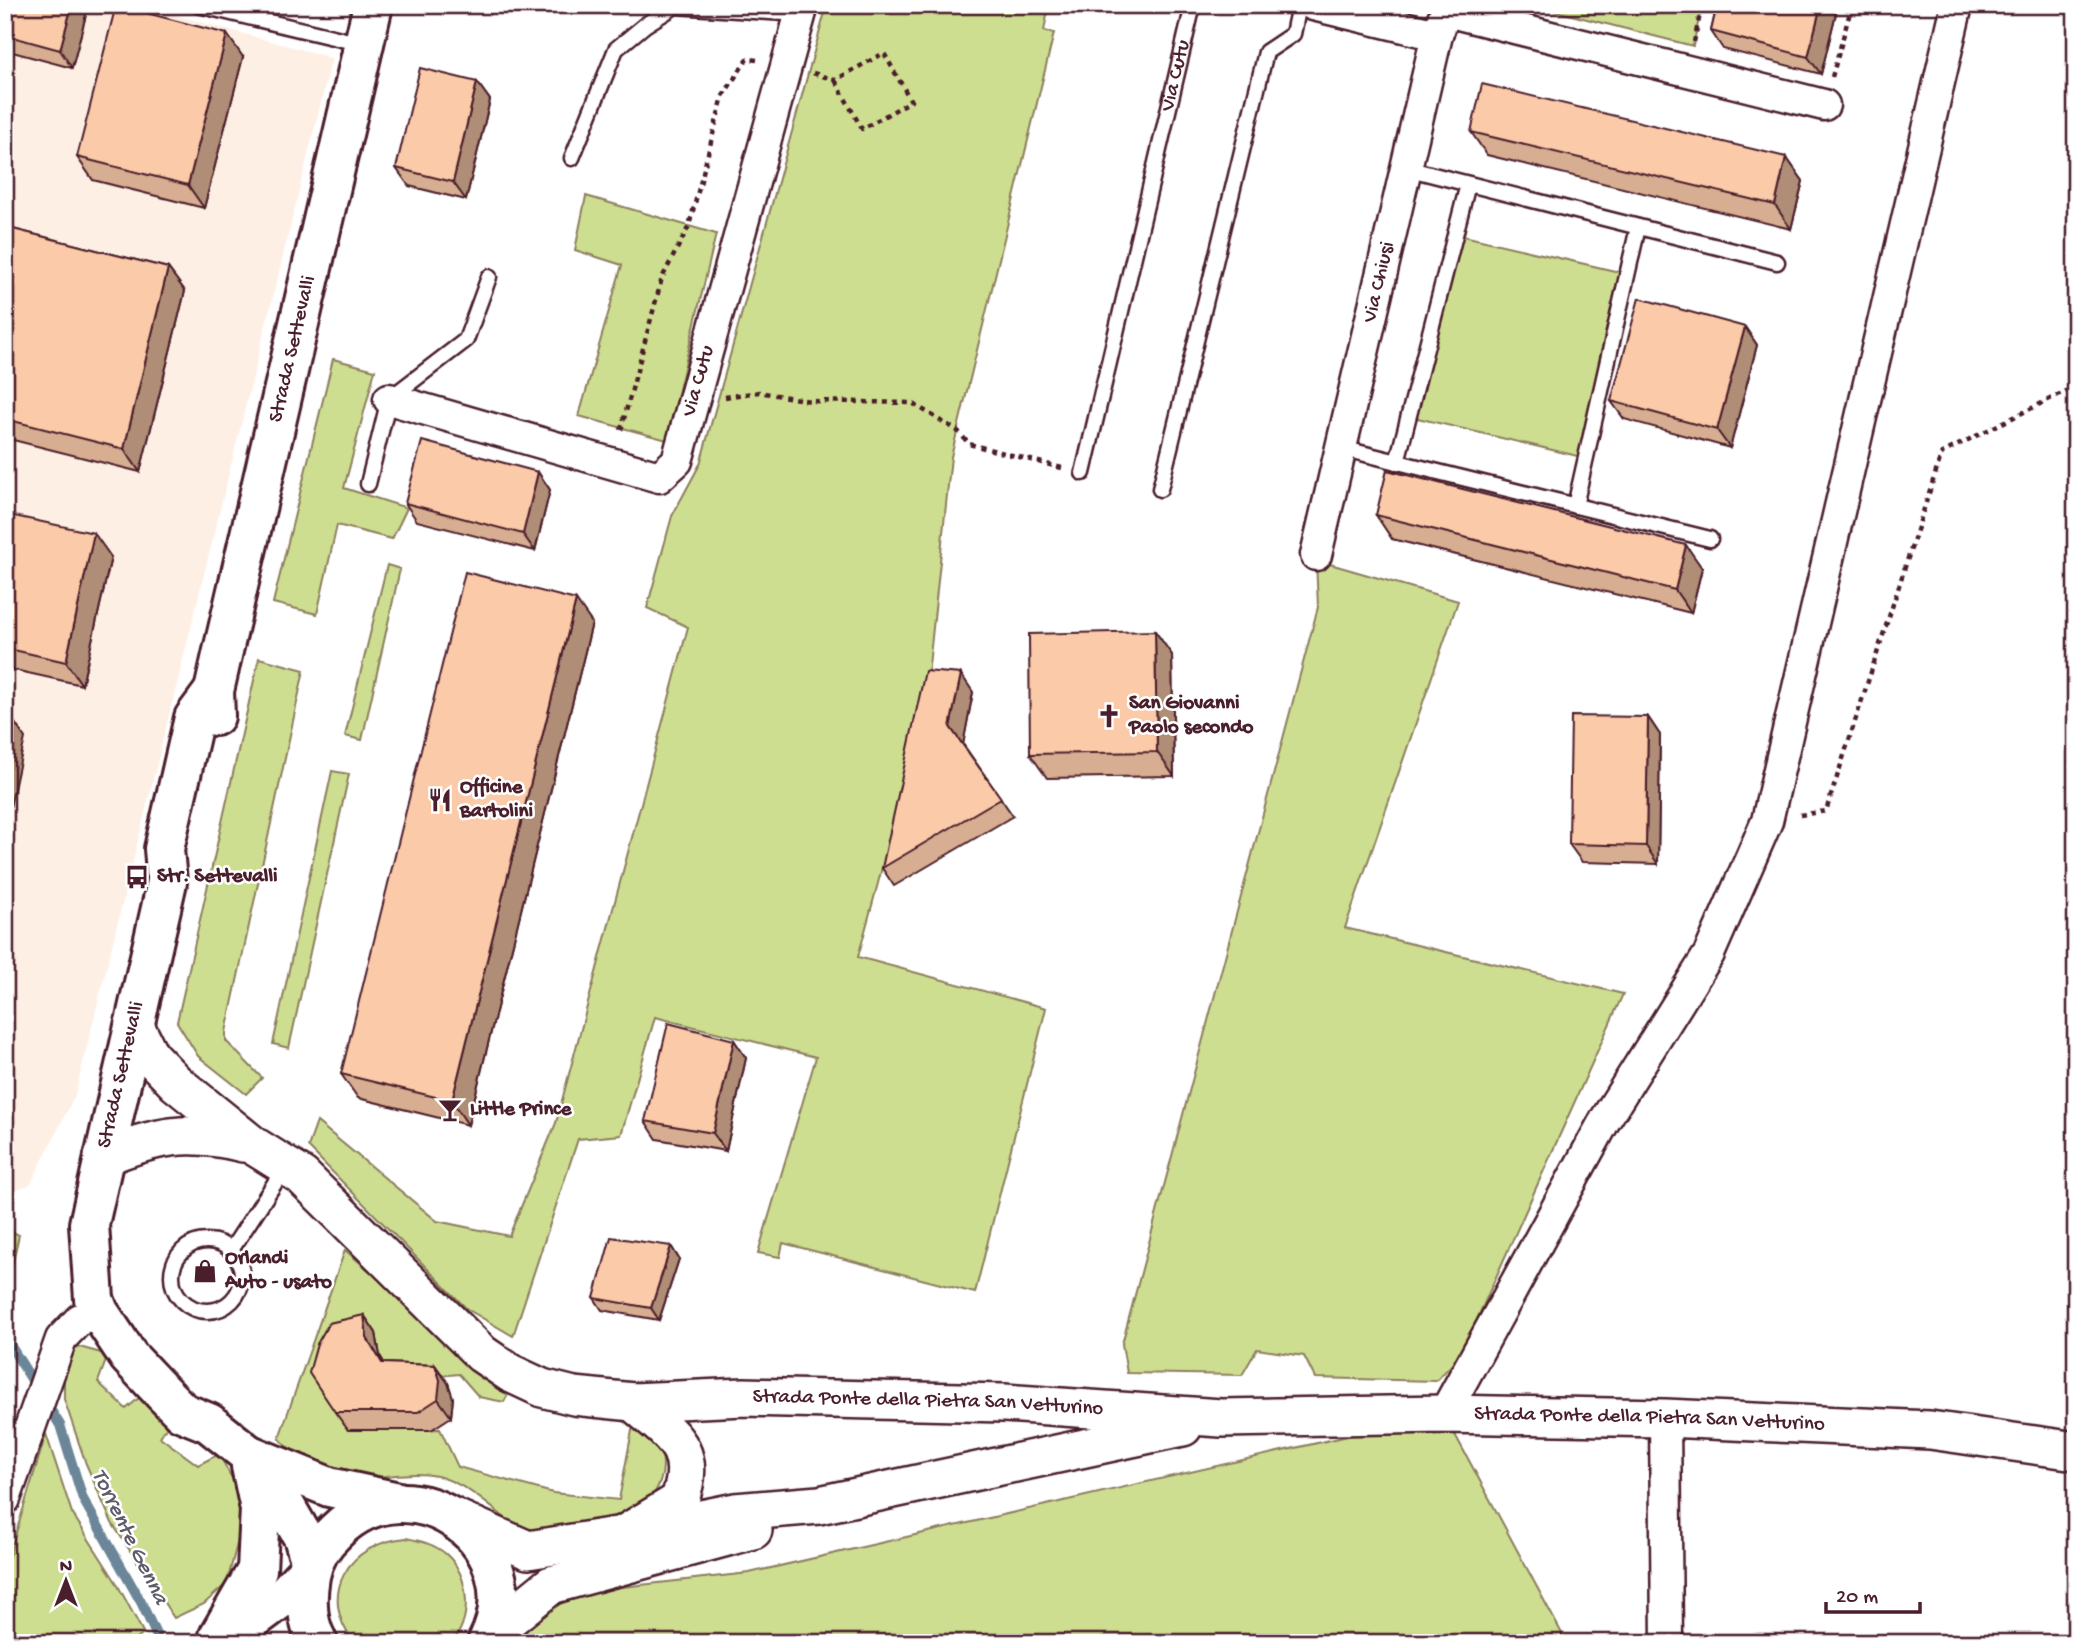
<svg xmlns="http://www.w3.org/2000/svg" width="2081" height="1648" font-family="'Gochi Hand',sans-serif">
	<rect width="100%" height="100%" fill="#fff"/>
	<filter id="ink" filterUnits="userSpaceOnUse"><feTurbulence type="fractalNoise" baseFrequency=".0143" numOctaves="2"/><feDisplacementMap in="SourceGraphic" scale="14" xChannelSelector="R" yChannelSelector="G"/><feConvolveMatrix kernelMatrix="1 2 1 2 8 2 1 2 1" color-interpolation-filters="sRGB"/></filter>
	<g filter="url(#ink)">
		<path fill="#feefe5" d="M 5,5 L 139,5 L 332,58 L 75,1095 L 30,1185 L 5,1194 Z"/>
		<path fill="#cede91" stroke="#8c7e5e" stroke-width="2" d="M 827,5 L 1049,5 L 1044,31 L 1054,33 L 951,457 L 924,713 L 858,957 L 1046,1008 L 975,1293 L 783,1243 L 780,1257 L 758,1253 L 816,1057 L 655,1017 L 621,1135 L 578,1139 L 513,1336 L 467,1309 L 308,1147 L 317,1122 L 437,1221 L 509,1236 L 556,1123 L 688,627 L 647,608 L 672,516 L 700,464 Z
			M 1532,5 L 1702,5 L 1693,46 Z
			M 586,196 L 716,234 L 667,440 L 579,416 L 622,265 L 575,250 Z
			M 1455,234 L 1628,274 L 1586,458 L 1409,416 Z
			M 333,359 L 375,370 L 344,488 L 407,508 L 392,539 L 337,525 L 317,614 L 273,603 Z
			M 1316,560 L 1458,601 L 1345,928 L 1623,994 L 1461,1355 L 1436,1381 L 1315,1378 L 1304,1356 L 1257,1349 L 1242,1375 L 1127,1373 L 1122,1344 L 1318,607 Z
			M 387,565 L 400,569 L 362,740 L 345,736 Z
			M 259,658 L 304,670 L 226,1032 L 226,1041 L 262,1078 L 246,1094 L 198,1056 L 177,1022 Z
			M 332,771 L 349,774 L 289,1048 L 273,1044 Z
			M 5,1228 L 19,1235 L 5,1296 Z
			M 345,1250 L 510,1391 L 504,1402 L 479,1397 L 459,1374 L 395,1380 L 380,1356 L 348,1430 L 440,1429 L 458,1467 L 553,1493 L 619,1500 L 633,1425 C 650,1434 663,1443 663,1465 C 663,1524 571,1531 527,1535 C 500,1516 470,1484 437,1476 C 413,1471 390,1477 366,1477 C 337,1476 298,1461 279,1438 Z
			M 76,1346 L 108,1355 L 98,1382 L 126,1409 L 140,1397 L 169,1423 L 160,1437 L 198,1465 L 219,1454 L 235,1484 L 242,1524 L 227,1583 L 204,1604 L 174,1618 L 112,1523 L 86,1464 L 64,1399 L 64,1375 Z
			M 1444,1414 L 1567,1643 L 521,1643 L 523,1634 L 550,1608 L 595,1590 L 749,1573 Z
			M 46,1434 L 72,1513 L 116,1582 L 144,1634 L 130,1643 L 27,1643 L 5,1630 L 5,1569 Z
			M 406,1538 C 421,1541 434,1544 446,1554 C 470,1576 473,1619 451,1643 L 354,1643 C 316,1593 349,1543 406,1538 Z"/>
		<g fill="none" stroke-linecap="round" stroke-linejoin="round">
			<path stroke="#6c8699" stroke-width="10" d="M 5,1337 L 60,1425 L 83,1499 L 141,1602 L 160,1643"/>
			<g stroke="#4a1f2b" stroke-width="19">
				<g id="service">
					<path d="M 198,5 L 362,44"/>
					<path d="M 572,158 L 616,49 L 645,25 L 675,6 L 800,14"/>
					<path d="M 1406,168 L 1777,262"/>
					<path d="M 1341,448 L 1710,539"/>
					<path d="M 1397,462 L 1468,184"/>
					<path id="s1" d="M 1083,473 L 1193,5"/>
					<path d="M 368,484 L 389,399 L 466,340 L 489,277"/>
					<path d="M 1160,489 L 1266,52 L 1293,34 L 1299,5"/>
					<path d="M 1575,506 L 1638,227"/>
					<circle cx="207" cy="1276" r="35"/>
					<path d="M 231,1250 L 286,1166"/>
				</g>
			</g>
			<g stroke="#4a1f2b" stroke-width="35">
				<g id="minor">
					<path d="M 1313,5 L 1437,35"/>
					<path d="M 1446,11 L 1824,105"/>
					<path id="s2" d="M 389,399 L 659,477 L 677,461 L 803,5"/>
					<path id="s3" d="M 1316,555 L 1437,35 L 1448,5"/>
					<path d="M 1444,1414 L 1605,1120 L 1709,954 L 1767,821 L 1957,5"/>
					<path d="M 1665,1418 L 1667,1643"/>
					<path d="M 5,1499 L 61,1339 L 80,1319 L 99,1312"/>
				</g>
			</g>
			<g stroke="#4a1f2b" stroke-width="42">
				<g id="tertiary">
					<path id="s4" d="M 134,1024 L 150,1056 L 176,1083 L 254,1146 L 302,1176 L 482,1354 L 510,1373 L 542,1388 L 574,1396 L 633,1402 L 744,1397 L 1004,1403 L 1221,1418 L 1444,1414 L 1665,1418 L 1930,1430 L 2076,1451"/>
					<path d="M 103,1157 C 155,1136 188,1129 243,1143"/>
					<path d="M 453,1517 L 528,1550 L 623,1535 L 679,1501 C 700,1448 669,1434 633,1402"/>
					<path d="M 623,1535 L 735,1512 L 819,1505 L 1183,1427"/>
					<path d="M 494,1631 L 551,1585 L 753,1530"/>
				</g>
			</g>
			<g stroke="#4a1f2b" stroke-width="44">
				<g id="secondary">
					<path d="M 214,691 L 194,718 L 164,849 L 167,882 L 89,1224 L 94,1299 L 99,1312 L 129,1357 L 163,1393 L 182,1412 L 209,1423 L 248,1454 L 280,1497 L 303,1537 L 312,1566 L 284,1596 L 221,1643"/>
					<path id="s5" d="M 215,716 L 214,691 L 223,651 L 373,5"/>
					<path d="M 248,1454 L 329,1487 L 399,1502"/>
					<path d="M 219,1636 L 257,1570 L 260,1509 L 251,1466"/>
					<path d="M 318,1643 C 306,1622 306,1599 310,1576 C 313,1559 323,1543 336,1531 C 413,1455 537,1547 487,1643"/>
				</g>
			</g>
			<path stroke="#4a1f2b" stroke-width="4.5" stroke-dasharray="5 5" stroke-linecap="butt" d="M 1060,7 L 1061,5
				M 1694,42 L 1702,5
				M 813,73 L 835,80 L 884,53 L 911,101 L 862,129 L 835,80
				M 1832,77 L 1852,5
				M 725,397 L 759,392 L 810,401 L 912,403 L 958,431 L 969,444 L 1062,468
				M 621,430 L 662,278 L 689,226 L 723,96 L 747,59 L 757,60
				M 1800,815 L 1826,811 L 1942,453 L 2076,386"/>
			<use href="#service" stroke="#fff" stroke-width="14"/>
			<use href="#minor" stroke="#fff" stroke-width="30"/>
			<use href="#tertiary" stroke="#fff" stroke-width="37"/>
			<use href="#secondary" stroke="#fff" stroke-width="38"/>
		</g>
		<path fill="#d7ae91" stroke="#4a1f2b" stroke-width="2" d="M 5,5 L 87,5 L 88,7 L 72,68 L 5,50 Z
			M 1717,5 L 1838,5 L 1821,74 L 1723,49 L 1711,31 Z
			M 243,57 L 204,208 L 93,180 L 77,157 Z
			M 477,82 L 490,100 L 466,200 L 409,186 L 396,168 Z
			M 1471,132 L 1786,157 L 1803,181 L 1791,229 L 1487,155 Z
			M 5,227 L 168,268 L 185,291 L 140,472 L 5,438 Z
			M 1745,327 L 1757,345 L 1730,448 L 1624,419 L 1611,401 Z
			M 538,472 L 550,490 L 535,551 L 417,521 L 405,503 Z
			M 5,514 L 111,557 L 82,685 L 5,668 Z
			M 1376,515 L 1702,568 L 1691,613 L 1392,539 Z
			M 592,623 L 468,1125 L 358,1098 L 341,1074 Z
			M 1155,631 L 1172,655 L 1174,776 L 1047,778 L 1030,754 Z
			M 973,692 L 963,744 L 1013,816 L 894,886 L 882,868 Z
			M 1648,717 L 1660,735 L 1658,864 L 1582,862 L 1569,844 Z
			M 734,1040 L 746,1058 L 726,1151 L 657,1139 L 645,1121 Z
			M 671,1246 L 679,1259 L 659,1320 L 602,1310 L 594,1298 Z
			M 364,1315 L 376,1333 L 380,1356 L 384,1363 L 435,1365 L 448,1383 L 453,1398 L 451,1417 L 431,1430 L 348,1430 L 335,1412 Z"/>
		<path fill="#af8d76" stroke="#4a1f2b" stroke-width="2" d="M 72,5 L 87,5 L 88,7 L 72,68 L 60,50 Z
			M 1821,5 L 1838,5 L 1821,74 L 1808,57 Z
			M 227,34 L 243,57 L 204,208 L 188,185 Z
			M 477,82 L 490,100 L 466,200 L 453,182 Z
			M 1786,157 L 1803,181 L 1791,229 L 1775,205 Z
			M 168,268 L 185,291 L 140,472 L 124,449 Z
			M 1745,327 L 1757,345 L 1730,448 L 1717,430 Z
			M 538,472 L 550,490 L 535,551 L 523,534 Z
			M 94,533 L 111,557 L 82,685 L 66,662 Z
			M 1686,545 L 1702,568 L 1691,613 L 1675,590 Z
			M 576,600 L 592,623 L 468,1125 L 452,1101 Z
			M 1155,631 L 1172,655 L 1174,776 L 1157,752 Z
			M 961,674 L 973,692 L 963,745 L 950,727 Z
			M 9,714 L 25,738 L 5,831 L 5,731 Z
			M 1648,717 L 1660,735 L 1658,864 L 1646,846 Z
			M 734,1040 L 746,1058 L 726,1151 L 713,1133 Z
			M 671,1246 L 679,1259 L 659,1320 L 651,1308 Z
			M 364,1315 L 376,1333 L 380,1356 L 395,1380 L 382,1363 L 367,1338 Z
			M 435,1365 L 448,1383 L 453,1398 L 451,1417 L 438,1399 Z"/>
		<path fill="#facaa9" stroke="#4a1f2b" stroke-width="2" d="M 5,5 L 72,5 L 60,50 L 5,35 Z
			M 116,5 L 227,34 L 188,185 L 77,157 Z
			M 1717,5 L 1821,5 L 1808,57 L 1711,31 Z
			M 420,68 L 477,82 L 453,182 L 396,168 Z
			M 1482,84 L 1786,157 L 1775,205 L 1471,132 Z
			M 5,227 L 168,268 L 124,449 L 5,419 Z
			M 1639,298 L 1745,327 L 1717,430 L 1611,401 Z
			M 422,441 L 538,472 L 523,534 L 405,503 Z
			M 1387,470 L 1686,545 L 1675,590 L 1376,515 Z
			M 5,514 L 94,533 L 66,662 L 5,648 Z
			M 465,572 L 576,600 L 452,1101 L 341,1074 Z
			M 1155,631 L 1157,752 L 1030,754 L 1029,634 Z
			M 925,671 L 961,674 L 950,727 L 1001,798 L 882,868 Z
			M 5,713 L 9,714 L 5,731 Z
			M 1571,716 L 1648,717 L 1646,846 L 1569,844 Z
			M 668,1023 L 734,1040 L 713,1133 L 645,1121 Z
			M 611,1237 L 671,1246 L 651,1308 L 594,1298 Z
			M 364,1315 L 367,1338 L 382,1363 L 435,1365 L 440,1380 L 438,1399 L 418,1412 L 335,1412 L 309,1373 L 317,1344 L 329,1323 Z"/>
	</g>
	<defs>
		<g id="church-bare" transform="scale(1.89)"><path d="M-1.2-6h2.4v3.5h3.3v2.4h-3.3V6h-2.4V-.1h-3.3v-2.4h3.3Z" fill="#4a1f2b" stroke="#fff" stroke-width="2.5" paint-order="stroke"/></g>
		<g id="restaurant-bare" transform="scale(1.89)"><path d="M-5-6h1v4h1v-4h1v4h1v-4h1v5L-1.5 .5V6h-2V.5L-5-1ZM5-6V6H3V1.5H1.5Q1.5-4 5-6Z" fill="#4a1f2b" stroke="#fff" stroke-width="2.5" paint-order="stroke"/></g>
		<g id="bus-bare" transform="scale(1.89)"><path d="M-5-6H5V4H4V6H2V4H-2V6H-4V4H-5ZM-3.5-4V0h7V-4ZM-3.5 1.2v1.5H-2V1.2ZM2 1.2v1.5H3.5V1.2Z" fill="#4a1f2b" stroke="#fff" stroke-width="2.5" paint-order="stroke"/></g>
		<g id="bar-bare" transform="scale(1.89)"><path d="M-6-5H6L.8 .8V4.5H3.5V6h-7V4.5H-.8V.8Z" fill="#4a1f2b" stroke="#fff" stroke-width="2.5" paint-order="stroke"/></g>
		<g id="shop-bare" transform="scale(1.89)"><path d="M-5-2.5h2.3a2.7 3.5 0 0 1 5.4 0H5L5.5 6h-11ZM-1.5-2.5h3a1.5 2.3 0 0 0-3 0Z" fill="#4a1f2b" stroke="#fff" stroke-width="2.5" paint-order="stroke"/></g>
	</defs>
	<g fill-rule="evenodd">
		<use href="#church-bare" x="1109" y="716"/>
		<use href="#restaurant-bare" x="440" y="800"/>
		<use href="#bus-bare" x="137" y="877"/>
		<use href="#bar-bare" x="450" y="1110"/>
		<use href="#shop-bare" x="205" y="1271"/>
	</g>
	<g text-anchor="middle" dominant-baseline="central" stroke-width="5" stroke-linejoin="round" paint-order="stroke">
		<g font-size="21" fill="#4a1f2b" stroke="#fff">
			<text stroke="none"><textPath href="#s1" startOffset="408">Via Cutu</textPath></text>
			<text stroke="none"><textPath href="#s3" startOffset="280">Via Chiusi</textPath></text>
			<text stroke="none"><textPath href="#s5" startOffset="376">Strada Settevalli</textPath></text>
			<text stroke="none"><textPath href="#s2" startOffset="388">Via Cutu</textPath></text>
			<text transform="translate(122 1075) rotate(-77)">Strada Settevalli</text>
			<text stroke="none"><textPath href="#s4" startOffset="940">Strada Ponte della Pietra San Vetturino</textPath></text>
			<text stroke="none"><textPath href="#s4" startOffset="1662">Strada Ponte della Pietra San Vetturino</textPath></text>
		</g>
		<g font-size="21" font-weight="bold" fill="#4a1f2b" stroke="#fff" text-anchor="start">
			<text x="1129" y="704">San Giovanni<tspan x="1129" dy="24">Paolo secondo</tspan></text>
			<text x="460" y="788">Officine<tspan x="460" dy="24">Bartolini</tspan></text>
			<text x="157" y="877">Str. Settevalli</text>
			<text x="470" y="1110">Little Prince</text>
			<text x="225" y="1259">Orlandi<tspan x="225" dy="24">Auto - usato</tspan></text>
		</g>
		<g font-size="23" font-style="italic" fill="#5e5b6b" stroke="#fff">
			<text transform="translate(129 1537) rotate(64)">Torrente Genna</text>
		</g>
	</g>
	<rect width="2081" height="1648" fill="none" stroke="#fff" stroke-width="28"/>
	<rect x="14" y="14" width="2053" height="1620" fill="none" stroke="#4a1f2b" stroke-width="2.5" filter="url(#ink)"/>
	<g transform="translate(66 1581)" stroke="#ffffff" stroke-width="5" paint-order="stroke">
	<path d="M0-5L12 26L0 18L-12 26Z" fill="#4a1f2b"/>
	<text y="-10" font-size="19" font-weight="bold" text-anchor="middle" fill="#4a1f2b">N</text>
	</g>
	<path d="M1826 1602v10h94v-10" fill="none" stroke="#4a1f2b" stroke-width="3.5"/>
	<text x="1836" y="1602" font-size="21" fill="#4a1f2b" stroke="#ffffff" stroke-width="5" paint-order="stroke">20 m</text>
</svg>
